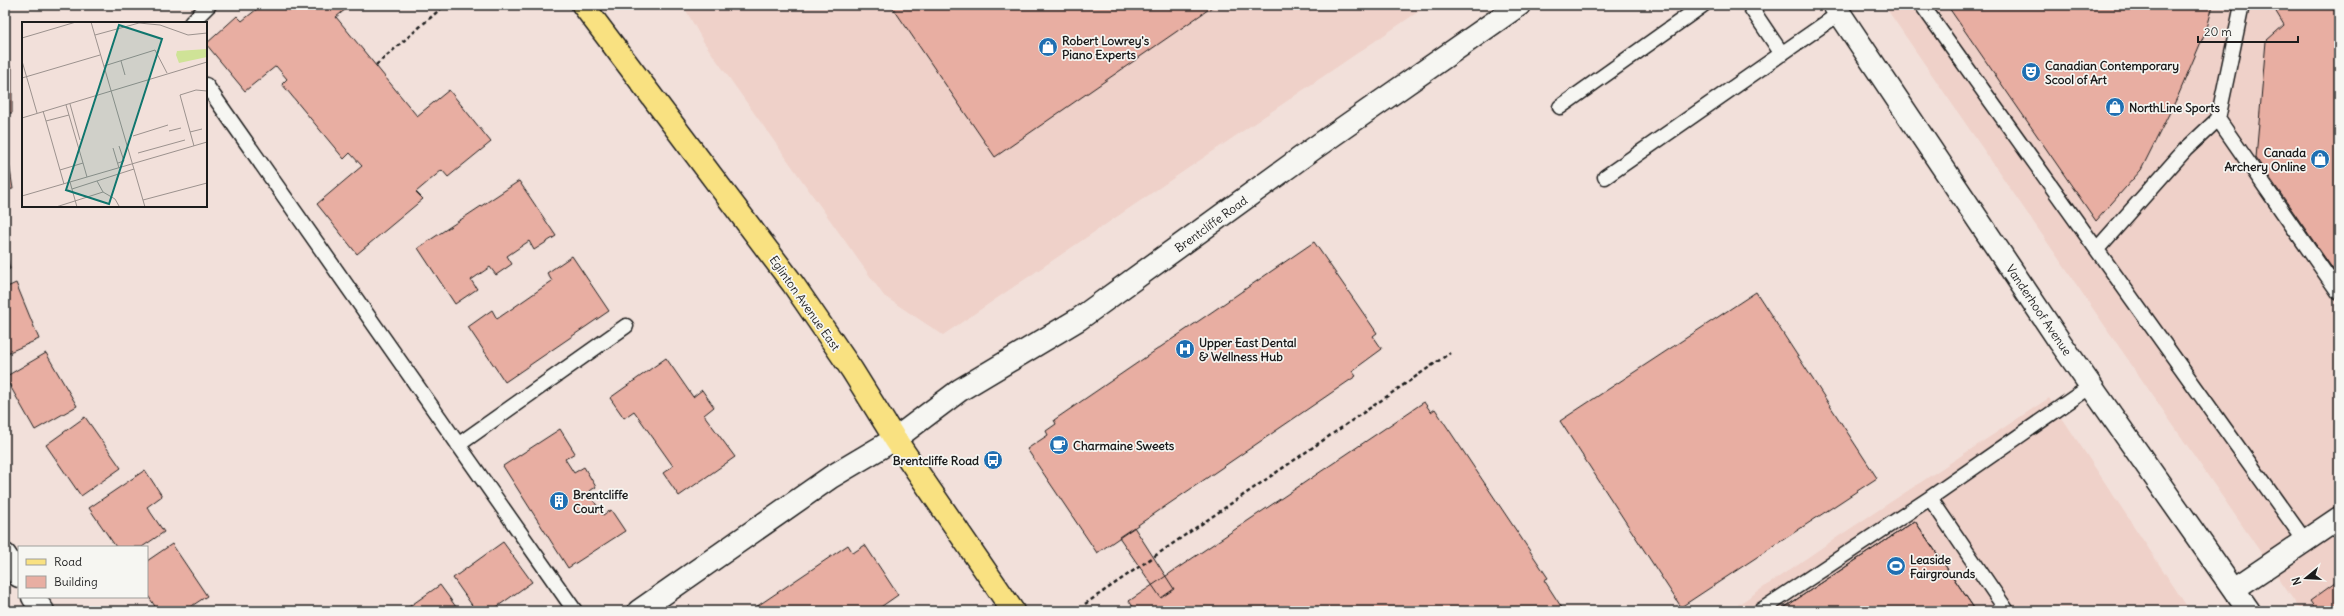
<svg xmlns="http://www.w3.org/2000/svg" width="2344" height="616" font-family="Delius,sans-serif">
	<rect width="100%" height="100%" fill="#f2e0da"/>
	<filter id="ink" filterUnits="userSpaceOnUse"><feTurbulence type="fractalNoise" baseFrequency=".025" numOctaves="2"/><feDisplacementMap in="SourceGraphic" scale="8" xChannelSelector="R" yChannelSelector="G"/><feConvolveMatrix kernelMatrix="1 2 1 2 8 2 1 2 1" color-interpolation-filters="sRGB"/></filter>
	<g filter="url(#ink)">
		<path fill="#efd1c9" d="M 683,5 L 1428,5 L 943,335 L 884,296 L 703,41 Z
			M 1884,5 L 2339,5 L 2339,611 L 2301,611 Z
			M 2049,398 L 2190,611 L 1729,611 L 1839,536 Z"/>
		<path fill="#e8aea2" stroke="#1c1c1c" d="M 262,5 L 351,5 L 336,17 L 417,116 L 449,90 L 491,142 L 448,177 L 442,170 L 416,192 L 423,199 L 357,254 L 317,204 L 362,166 L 350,153 L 344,159 L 282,84 L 287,79 L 276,66 L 245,91 L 206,44 L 237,16 L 242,21 Z
			M 891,5 L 1215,5 L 995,157 Z
			M 1947,5 L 2213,5 L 2207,28 L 2178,96 L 2141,170 L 2096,221 Z
			M 2272,5 L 2339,5 L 2339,278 L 2256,158 L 2266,41 L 2284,25 Z
			M 5,63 L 12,68 L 12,113 L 5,113 Z
			M 9,163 L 13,189 L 5,190 L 5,164 Z
			M 519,181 L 556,236 L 534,250 L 529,241 L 507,256 L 512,264 L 496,275 L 490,267 L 471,280 L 477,289 L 455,304 L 418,248 Z
			M 1314,242 L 1377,333 L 1373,336 L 1382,349 L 1352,371 L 1356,376 L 1097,553 L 1027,449 L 1048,435 L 1046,431 L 1056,424 L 1054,420 Z
			M 5,250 L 10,269 L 5,270 Z
			M 572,256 L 609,311 L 505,382 L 468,327 L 492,310 L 497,319 L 552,281 L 547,273 Z
			M 16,283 L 39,339 L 5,354 L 5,288 Z
			M 1756,292 L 1877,478 L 1681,607 L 1560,421 Z
			M 46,353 L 77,406 L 35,430 L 5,377 Z
			M 666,358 L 693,397 L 702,390 L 714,407 L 704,415 L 735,457 L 679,496 L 663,473 L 673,466 L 634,411 L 624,418 L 610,398 Z
			M 1424,402 L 1431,412 L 1435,409 L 1548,578 L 1544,580 L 1564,611 L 1136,611 L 1129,601 Z
			M 85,417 L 121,468 L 81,496 L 46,445 Z
			M 560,429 L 575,453 L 565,459 L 574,473 L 584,467 L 596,487 L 588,492 L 603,515 L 611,510 L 625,531 L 568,568 L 503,466 Z
			M 145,470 L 162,496 L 147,507 L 164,532 L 142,547 L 116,547 L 89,508 Z
			M 1915,521 L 1976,611 L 1779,611 Z
			M 1915,521 L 1976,611 L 1779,611 Z
			M 1134,527 L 1174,589 L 1161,598 L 1119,537 Z
			M 503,542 L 532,582 L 491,611 L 476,611 L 453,578 Z
			M 172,544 L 207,596 L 184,611 L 158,611 L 147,594 L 147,561 Z
			M 848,545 L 853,553 L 865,545 L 898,595 L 875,611 L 750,611 Z
			M 2339,580 L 2339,611 L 2317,611 L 2310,601 Z
			M 440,585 L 459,611 L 403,611 Z"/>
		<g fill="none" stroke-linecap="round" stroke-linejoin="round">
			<g stroke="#1c1c1c" stroke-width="17">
				<path id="service" d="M 1749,5 L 1782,54
					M 1922,5 L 2305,541
					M 191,23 L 209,5
					M 206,85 L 575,611
					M 1560,107 L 1703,5
					M 2218,119 L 2339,293
					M 1605,177 L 1840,13
					M 2098,248 L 2185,150 L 2218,119 L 2242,5
					M 458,445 L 626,326
					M 1760,611 L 1930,498
					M 2007,611 L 1930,498 L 2091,386"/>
			</g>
			<g stroke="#1c1c1c" stroke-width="25">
				<path id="minor" d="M 1834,5 L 2060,342 L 2249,611
					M 5,555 L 19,576
					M 2234,589 L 2339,518
					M 33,597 L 43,611
					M 639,611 L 831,477 L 895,439"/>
			</g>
			<g stroke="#1c1c1c" stroke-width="25">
				<path id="tertiary" d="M 895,439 L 960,390 L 1079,319 L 1313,149 L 1519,5"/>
			</g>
			<g stroke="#1c1c1c" stroke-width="25">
				<path id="primary" d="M 583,5 L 793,284 L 852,370 L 895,439 L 1013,611"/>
			</g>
			<path stroke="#1c1c1c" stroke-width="2.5" stroke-dasharray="4 3" stroke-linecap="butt" d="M 376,65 L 445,5
				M 1085,604 L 1450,353"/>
			<use href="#service" stroke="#f6f6f2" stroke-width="14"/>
			<use href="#minor" stroke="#f6f6f2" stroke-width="22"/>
			<use href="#tertiary" stroke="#f6f6f2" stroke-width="22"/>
			<use href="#primary" stroke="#f9e181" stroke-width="22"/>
		</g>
	</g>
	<defs>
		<g id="shop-disc" transform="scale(1)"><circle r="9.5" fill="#1f6fb2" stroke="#f6f6f2"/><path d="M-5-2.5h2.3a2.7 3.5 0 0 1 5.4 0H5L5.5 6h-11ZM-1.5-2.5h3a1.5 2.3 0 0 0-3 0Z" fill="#fff"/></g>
		<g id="theatre-disc" transform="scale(1)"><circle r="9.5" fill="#1f6fb2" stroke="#f6f6f2"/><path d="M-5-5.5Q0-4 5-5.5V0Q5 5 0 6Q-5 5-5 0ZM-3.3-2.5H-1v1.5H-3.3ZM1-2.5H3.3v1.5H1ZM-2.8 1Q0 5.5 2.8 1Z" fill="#fff"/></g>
		<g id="hospital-disc" transform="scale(1)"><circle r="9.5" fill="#1f6fb2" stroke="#f6f6f2"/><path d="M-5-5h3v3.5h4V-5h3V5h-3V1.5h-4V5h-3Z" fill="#fff"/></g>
		<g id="cafe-disc" transform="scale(1)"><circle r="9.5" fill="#1f6fb2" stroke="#f6f6f2"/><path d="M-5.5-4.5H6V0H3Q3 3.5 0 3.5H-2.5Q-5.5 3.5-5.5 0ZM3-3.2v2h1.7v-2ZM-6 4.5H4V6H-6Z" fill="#fff"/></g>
		<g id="bus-disc" transform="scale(1)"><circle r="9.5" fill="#1f6fb2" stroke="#f6f6f2"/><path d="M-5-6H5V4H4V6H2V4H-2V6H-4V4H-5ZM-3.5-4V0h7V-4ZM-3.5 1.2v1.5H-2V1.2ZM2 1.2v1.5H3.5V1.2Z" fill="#fff"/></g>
		<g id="building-disc" transform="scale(1)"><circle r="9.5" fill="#1f6fb2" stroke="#f6f6f2"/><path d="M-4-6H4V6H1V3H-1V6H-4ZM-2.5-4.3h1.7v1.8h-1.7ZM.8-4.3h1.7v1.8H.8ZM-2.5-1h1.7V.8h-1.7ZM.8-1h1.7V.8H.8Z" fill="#fff"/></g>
		<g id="stadium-disc" transform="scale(1)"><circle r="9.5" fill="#1f6fb2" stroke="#f6f6f2"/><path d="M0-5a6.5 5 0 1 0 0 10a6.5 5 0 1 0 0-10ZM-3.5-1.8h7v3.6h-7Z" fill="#fff"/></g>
	</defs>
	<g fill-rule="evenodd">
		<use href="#shop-disc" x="1048" y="47"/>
		<use href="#theatre-disc" x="2031" y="72"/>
		<use href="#shop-disc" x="2115" y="107"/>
		<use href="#shop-disc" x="2320" y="159"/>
		<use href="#hospital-disc" x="1185" y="349"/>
		<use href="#cafe-disc" x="1059" y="445"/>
		<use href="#bus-disc" x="993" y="460"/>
		<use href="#building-disc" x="559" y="501"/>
		<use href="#stadium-disc" x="1896" y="566"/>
	</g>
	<g text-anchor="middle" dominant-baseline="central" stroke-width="3.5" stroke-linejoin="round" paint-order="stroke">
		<g font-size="12" font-weight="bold" fill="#1c1c1c" stroke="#f6f6f2" text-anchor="start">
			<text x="1062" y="40">Robert Lowrey's<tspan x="1062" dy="14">Piano Experts</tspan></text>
			<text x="2045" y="65">Canadian Contemporary<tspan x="2045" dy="14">Scool of Art</tspan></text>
			<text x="2129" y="107">NorthLine Sports</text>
			<text x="2306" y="152" text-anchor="end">Canada<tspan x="2306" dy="14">Archery Online</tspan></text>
			<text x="1199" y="342">Upper East Dental<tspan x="1199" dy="14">&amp; Wellness Hub</tspan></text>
			<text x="1073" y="445">Charmaine Sweets</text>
			<text x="979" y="460" text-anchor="end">Brentcliffe Road</text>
			<text x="573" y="494">Brentcliffe<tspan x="573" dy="14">Court</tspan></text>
			<text x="1910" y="559">Leaside<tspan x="1910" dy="14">Fairgrounds</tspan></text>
		</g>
		<g font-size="12" fill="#1c1c1c" stroke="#f6f6f2">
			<text transform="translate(1211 224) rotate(-36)">Brentcliffe Road</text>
			<text transform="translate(805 303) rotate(55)">Eglinton Avenue East</text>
			<text transform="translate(2039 310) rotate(56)">Vanderhoof Avenue</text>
		</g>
	</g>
	<g transform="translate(22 22)">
		<rect width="185" height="185" fill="#f2e0da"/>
		<path d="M 185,27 L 185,35 L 157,41 L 154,33 L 155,29 Z" fill="#cfe397"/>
		<path fill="none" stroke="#9c928e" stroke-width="1" d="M 69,0 L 123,185M 73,13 L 117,1 L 138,3 L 166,13 L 185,11M 0,16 L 54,0M 0,39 L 15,91M 99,39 L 103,53M 82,44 L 133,28 L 145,51M 0,56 L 78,33M 48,82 L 58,118M 44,83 L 61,141M 21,89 L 24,99 L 47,93M 0,96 L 185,40M 24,99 L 38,148M 147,109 L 159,106M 168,110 L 180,107M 111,114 L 146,103M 172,124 L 158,73 L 174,68 L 185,69M 91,126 L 97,146M 116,131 L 163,118M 96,141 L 102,139 L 97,124M 75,159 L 81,170 L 93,177 L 97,184M 48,160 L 55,185M 42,162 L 38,148 L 61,141 L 65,155M 50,167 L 112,147M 0,174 L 185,120M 121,178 L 185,161M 34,185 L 81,170"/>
		<path fill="#0f766e" fill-opacity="0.15" stroke="#0f766e" stroke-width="2" d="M 97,3 L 140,17 L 87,182 L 44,168 Z"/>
		<rect width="185" height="185" fill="none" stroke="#1c1c1c" stroke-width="2"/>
	</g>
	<rect width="2344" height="616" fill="none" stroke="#f6f6f2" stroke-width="20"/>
	<rect x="10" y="10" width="2324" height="596" fill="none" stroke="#1c1c1c" stroke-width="1.5" filter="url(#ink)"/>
	<rect x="18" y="546" width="130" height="52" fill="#f6f6f2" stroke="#9f9f9c"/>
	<rect x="26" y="559" width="20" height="6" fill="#f9e181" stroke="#9f9f9c"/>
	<text x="54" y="566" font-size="12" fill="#1c1c1c">Road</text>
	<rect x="26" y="576" width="20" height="12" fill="#e8aea2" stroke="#9f9f9c"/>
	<text x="54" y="586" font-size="12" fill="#1c1c1c">Building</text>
	<g transform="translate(2306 578) rotate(252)" stroke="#f6f6f2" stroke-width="3" paint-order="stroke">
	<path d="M0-3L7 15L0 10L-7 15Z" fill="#1c1c1c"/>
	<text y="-6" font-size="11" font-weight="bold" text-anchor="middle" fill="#1c1c1c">N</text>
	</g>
	<path d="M2198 36v6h100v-6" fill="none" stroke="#1c1c1c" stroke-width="2"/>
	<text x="2204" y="36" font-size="12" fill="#1c1c1c" stroke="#f6f6f2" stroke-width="3" paint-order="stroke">20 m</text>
</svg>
